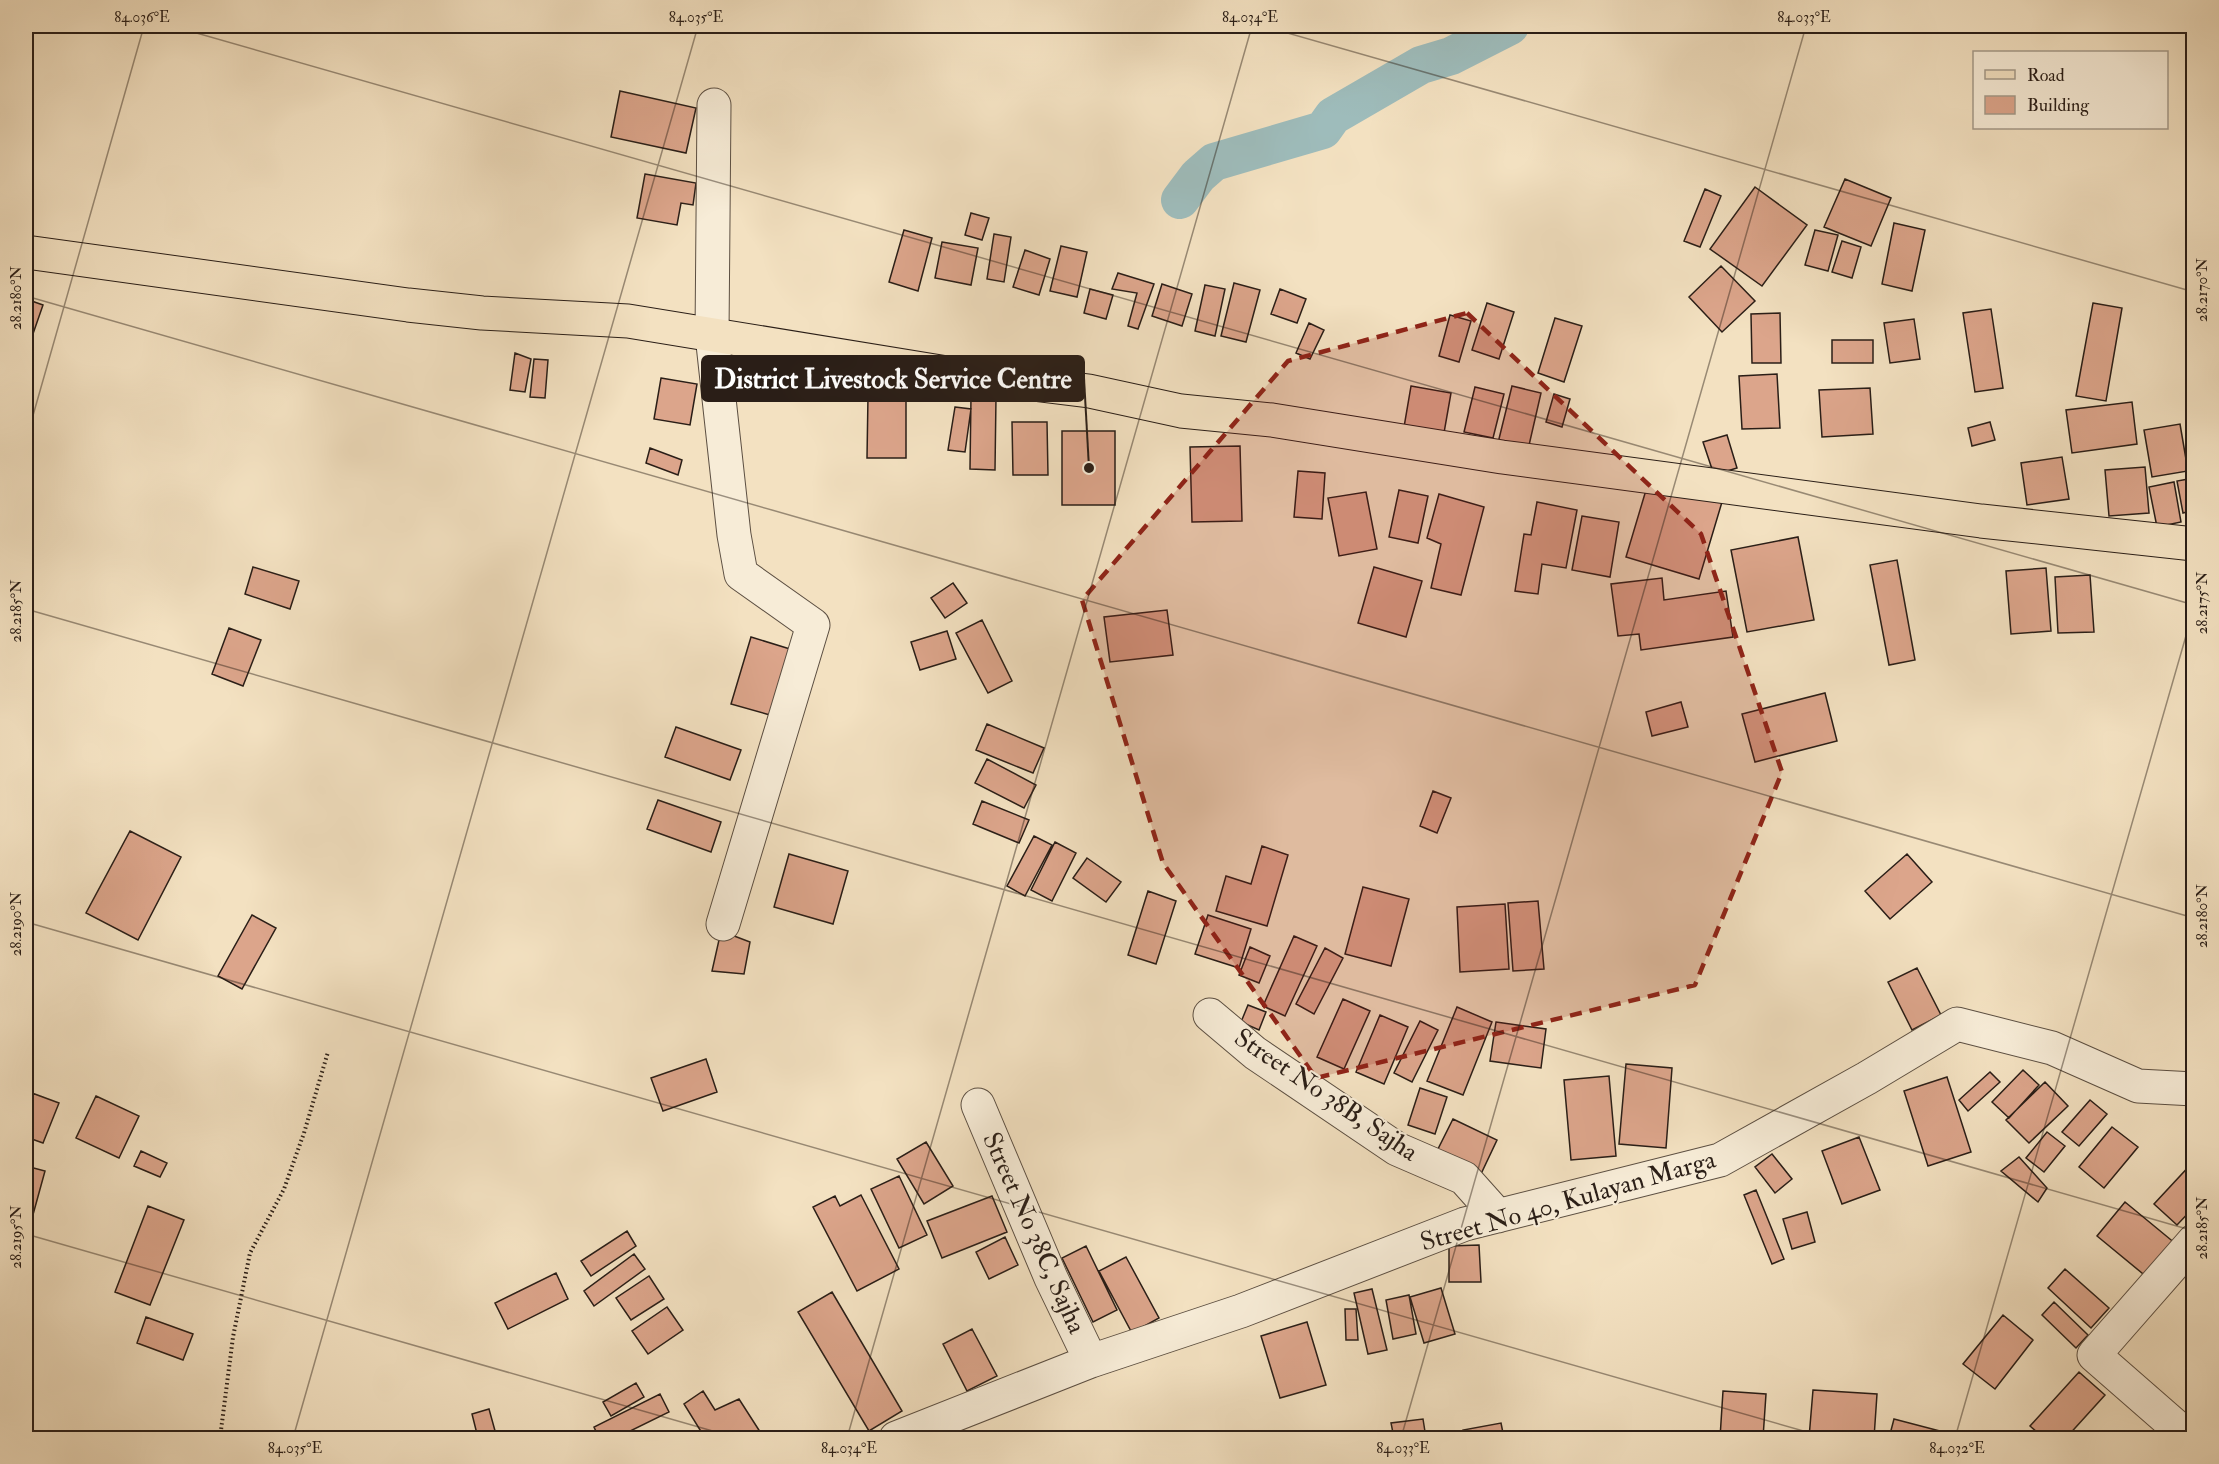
<svg xmlns="http://www.w3.org/2000/svg" width="2219" height="1464" font-family="'IM FELL Double Pica',serif">
	<rect width="100%" height="100%" fill="#f3e1c1"/>
	<filter id="stains"><feTurbulence type="fractalNoise" baseFrequency=".00333" numOctaves="4"/><feColorMatrix values="0 0 0 0 .2 0 0 0 0 .09 0 0 0 0 .02 0 0 0 .5 -.17"/></filter>
	<radialGradient id="worn" r=".72"><stop offset=".6" stop-color="#630" stop-opacity="0"/><stop offset="1" stop-color="#630" stop-opacity=".3"/></radialGradient>
	<g fill="none" stroke-linecap="round" stroke-linejoin="round">
		<path stroke="#9ebcbb" stroke-width="38" d="M 1180,200 L 1198,176 L 1214,162 L 1323,130 L 1333,116 L 1421,65 L 1451,56 L 1510,26"/>
	</g>
	<path fill="#dca58b" stroke="#2a1e17" stroke-width="1.5" d="M 620,91 L 696,108 L 686,153 L 611,137 Z
		M 645,174 L 696,183 L 693,205 L 681,203 L 677,225 L 637,218 Z
		M 1845,179 L 1891,198 L 1871,246 L 1824,227 Z
		M 1755,187 L 1807,225 L 1762,286 L 1710,249 Z
		M 1705,189 L 1721,196 L 1700,247 L 1684,241 Z
		M 971,213 L 989,218 L 982,240 L 965,235 Z
		M 1894,223 L 1925,230 L 1912,291 L 1882,284 Z
		M 904,230 L 932,238 L 918,291 L 889,282 Z
		M 1815,230 L 1838,235 L 1828,271 L 1805,265 Z
		M 994,234 L 1011,237 L 1004,282 L 987,279 Z
		M 1842,241 L 1861,247 L 1852,278 L 1832,272 Z
		M 942,242 L 978,248 L 971,285 L 935,278 Z
		M 1061,246 L 1087,252 L 1077,297 L 1050,291 Z
		M 1025,250 L 1050,259 L 1039,295 L 1013,287 Z
		M 1721,266 L 1755,301 L 1722,332 L 1689,297 Z
		M 1118,273 L 1154,284 L 1138,329 L 1128,326 L 1137,293 L 1112,289 Z
		M 1234,283 L 1260,290 L 1246,342 L 1221,336 Z
		M 1162,284 L 1192,294 L 1182,326 L 1152,316 Z
		M 1205,285 L 1225,289 L 1215,336 L 1195,331 Z
		M 1090,289 L 1113,295 L 1106,319 L 1084,313 Z
		M 1280,289 L 1306,299 L 1297,323 L 1271,314 Z
		M 26,299 L 43,305 L 26,354 Z
		M 1487,303 L 1514,312 L 1499,359 L 1472,350 Z
		M 2093,303 L 2122,308 L 2106,401 L 2076,396 Z
		M 1991,309 L 2003,388 L 1975,392 L 1963,313 Z
		M 1780,313 L 1781,363 L 1752,363 L 1751,314 Z
		M 1450,315 L 1471,321 L 1459,362 L 1439,356 Z
		M 1555,318 L 1582,326 L 1564,382 L 1538,373 Z
		M 1914,319 L 1920,359 L 1890,363 L 1884,323 Z
		M 1309,323 L 1324,330 L 1310,359 L 1296,353 Z
		M 1832,340 L 1873,340 L 1873,363 L 1832,363 Z
		M 515,353 L 531,359 L 525,392 L 510,390 Z
		M 534,359 L 548,360 L 545,398 L 530,397 Z
		M 1777,374 L 1780,428 L 1742,429 L 1739,376 Z
		M 661,378 L 697,384 L 690,425 L 654,419 Z
		M 1411,386 L 1451,393 L 1444,433 L 1404,427 Z
		M 1512,386 L 1541,393 L 1527,454 L 1497,447 Z
		M 1475,387 L 1504,394 L 1493,438 L 1464,432 Z
		M 1870,388 L 1873,434 L 1822,437 L 1819,390 Z
		M 1554,394 L 1570,399 L 1562,427 L 1546,422 Z
		M 868,396 L 906,397 L 906,458 L 867,458 Z
		M 971,397 L 996,397 L 995,470 L 970,469 Z
		M 2132,402 L 2137,444 L 2072,453 L 2066,410 Z
		M 955,407 L 971,409 L 965,452 L 948,450 Z
		M 2194,417 L 2194,469 L 2186,418 Z
		M 1012,422 L 1047,422 L 1048,475 L 1013,475 Z
		M 1990,422 L 1995,440 L 1972,446 L 1968,428 Z
		M 2180,424 L 2188,471 L 2152,477 L 2144,430 Z
		M 1062,431 L 1115,431 L 1115,505 L 1062,505 Z
		M 1727,435 L 1737,468 L 1714,475 L 1703,442 Z
		M 1240,446 L 1242,521 L 1192,522 L 1190,447 Z
		M 650,448 L 682,460 L 678,475 L 646,463 Z
		M 2062,457 L 2069,499 L 2027,505 L 2021,463 Z
		M 2145,467 L 2149,513 L 2109,516 L 2105,470 Z
		M 1298,471 L 1325,473 L 1322,519 L 1294,517 Z
		M 2194,478 L 2194,510 L 2183,513 L 2177,481 Z
		M 1649,480 L 1722,502 L 1699,579 L 1626,557 Z
		M 2174,482 L 2181,522 L 2157,527 L 2149,487 Z
		M 1399,490 L 1428,496 L 1418,543 L 1389,537 Z
		M 1366,492 L 1377,549 L 1339,556 L 1328,498 Z
		M 1439,494 L 1484,507 L 1461,595 L 1431,588 L 1441,544 L 1427,538 Z
		M 1537,502 L 1577,510 L 1566,568 L 1542,564 L 1538,594 L 1515,591 L 1524,534 L 1531,535 Z
		M 1582,516 L 1619,522 L 1610,577 L 1572,570 Z
		M 1798,537 L 1814,620 L 1747,632 L 1731,550 Z
		M 1897,560 L 1915,660 L 1889,665 L 1870,565 Z
		M 253,567 L 299,581 L 290,609 L 245,594 Z
		M 1374,567 L 1422,581 L 1406,637 L 1358,623 Z
		M 2046,568 L 2051,631 L 2011,634 L 2006,571 Z
		M 2090,575 L 2094,632 L 2058,633 L 2055,577 Z
		M 1662,578 L 1664,600 L 1726,591 L 1733,637 L 1641,650 L 1639,634 L 1618,636 L 1611,584 Z
		M 953,583 L 967,603 L 945,618 L 931,598 Z
		M 1167,610 L 1173,655 L 1110,662 L 1104,617 Z
		M 982,620 L 1012,681 L 988,693 L 956,633 Z
		M 229,628 L 261,640 L 243,686 L 212,674 Z
		M 947,631 L 956,659 L 920,670 L 911,642 Z
		M 751,637 L 790,649 L 770,715 L 731,704 Z
		M 1825,693 L 1837,741 L 1755,762 L 1742,714 Z
		M 1681,702 L 1688,727 L 1652,736 L 1646,712 Z
		M 987,724 L 1044,748 L 1033,773 L 976,750 Z
		M 676,727 L 741,750 L 730,780 L 665,757 Z
		M 987,759 L 1036,785 L 1024,808 L 975,783 Z
		M 1433,791 L 1451,798 L 1437,833 L 1420,826 Z
		M 658,800 L 721,822 L 711,852 L 647,829 Z
		M 982,801 L 1029,820 L 1019,843 L 973,824 Z
		M 130,831 L 181,857 L 138,940 L 86,913 Z
		M 1034,836 L 1052,845 L 1025,896 L 1007,886 Z
		M 1055,842 L 1076,853 L 1052,901 L 1031,890 Z
		M 1262,846 L 1288,855 L 1267,926 L 1216,911 L 1226,876 L 1251,884 Z
		M 789,854 L 848,871 L 833,924 L 774,907 Z
		M 1907,854 L 1932,882 L 1890,919 L 1865,891 Z
		M 1087,858 L 1121,882 L 1106,902 L 1073,878 Z
		M 1363,887 L 1409,899 L 1391,966 L 1345,954 Z
		M 1148,891 L 1176,901 L 1156,964 L 1128,955 Z
		M 1538,901 L 1544,969 L 1513,971 L 1508,903 Z
		M 1505,904 L 1509,969 L 1460,972 L 1457,907 Z
		M 252,915 L 276,928 L 242,989 L 218,976 Z
		M 1208,915 L 1251,929 L 1239,968 L 1195,954 Z
		M 721,931 L 750,942 L 744,974 L 712,971 Z
		M 1294,936 L 1317,946 L 1285,1016 L 1263,1006 Z
		M 1250,947 L 1270,956 L 1259,983 L 1239,975 Z
		M 1325,948 L 1343,958 L 1314,1014 L 1296,1004 Z
		M 1917,968 L 1941,1015 L 1912,1030 L 1888,982 Z
		M 1343,999 L 1370,1011 L 1344,1069 L 1317,1057 Z
		M 1248,1005 L 1266,1012 L 1259,1030 L 1241,1022 Z
		M 1457,1007 L 1492,1022 L 1463,1095 L 1427,1081 Z
		M 1380,1015 L 1408,1027 L 1384,1084 L 1356,1072 Z
		M 1420,1021 L 1438,1030 L 1412,1082 L 1394,1073 Z
		M 1496,1022 L 1546,1029 L 1541,1068 L 1490,1061 Z
		M 706,1059 L 717,1092 L 663,1111 L 651,1078 Z
		M 1626,1064 L 1672,1068 L 1666,1148 L 1619,1144 Z
		M 2023,1070 L 2039,1085 L 2009,1118 L 1992,1102 Z
		M 1990,1072 L 2000,1082 L 1968,1111 L 1959,1100 Z
		M 1609,1076 L 1616,1156 L 1571,1160 L 1564,1080 Z
		M 1947,1077 L 1971,1152 L 1928,1166 L 1904,1091 Z
		M 2045,1082 L 2068,1106 L 2029,1143 L 2006,1120 Z
		M 1420,1088 L 1447,1097 L 1435,1134 L 1408,1125 Z
		M 32,1093 L 59,1103 L 43,1143 L 26,1137 L 26,1110 Z
		M 96,1096 L 139,1116 L 119,1158 L 76,1138 Z
		M 2090,1100 L 2107,1114 L 2079,1146 L 2062,1132 Z
		M 1453,1119 L 1497,1140 L 1480,1176 L 1435,1155 Z
		M 2112,1127 L 2138,1147 L 2104,1188 L 2079,1167 Z
		M 2047,1132 L 2065,1146 L 2044,1172 L 2026,1158 Z
		M 1859,1137 L 1880,1190 L 1842,1204 L 1822,1151 Z
		M 926,1142 L 953,1186 L 924,1204 L 897,1159 Z
		M 141,1151 L 167,1163 L 160,1177 L 134,1166 Z
		M 1772,1154 L 1792,1179 L 1775,1193 L 1755,1167 Z
		M 2019,1157 L 2047,1188 L 2038,1202 L 2001,1171 Z
		M 2194,1161 L 2194,1207 L 2177,1225 L 2154,1204 Z
		M 26,1166 L 45,1171 L 31,1222 L 26,1220 Z
		M 899,1176 L 927,1235 L 899,1248 L 871,1189 Z
		M 1756,1190 L 1784,1259 L 1772,1264 L 1744,1195 Z
		M 861,1195 L 899,1269 L 857,1291 L 813,1207 L 835,1196 L 840,1206 Z
		M 992,1196 L 1007,1232 L 942,1258 L 927,1221 Z
		M 2125,1202 L 2176,1244 L 2148,1278 L 2097,1236 Z
		M 148,1206 L 184,1220 L 150,1305 L 115,1292 Z
		M 1807,1212 L 1815,1242 L 1792,1249 L 1783,1219 Z
		M 627,1231 L 636,1246 L 591,1276 L 581,1261 Z
		M 1005,1237 L 1018,1265 L 989,1279 L 976,1252 Z
		M 1479,1245 L 1481,1282 L 1449,1282 L 1449,1246 Z
		M 1086,1246 L 1117,1310 L 1093,1322 L 1062,1258 Z
		M 634,1254 L 645,1269 L 594,1306 L 584,1291 Z
		M 1126,1257 L 1159,1318 L 1132,1333 L 1099,1271 Z
		M 2065,1269 L 2109,1308 L 2091,1328 L 2048,1288 Z
		M 556,1273 L 568,1299 L 508,1329 L 495,1303 Z
		M 649,1276 L 664,1299 L 631,1320 L 616,1298 Z
		M 1441,1288 L 1455,1334 L 1424,1343 L 1410,1297 Z
		M 1372,1289 L 1387,1350 L 1368,1354 L 1354,1293 Z
		M 832,1292 L 902,1411 L 869,1431 L 798,1312 Z
		M 1409,1295 L 1416,1334 L 1393,1339 L 1386,1300 Z
		M 2054,1302 L 2088,1335 L 2076,1348 L 2042,1315 Z
		M 667,1307 L 683,1330 L 648,1354 L 632,1331 Z
		M 1345,1309 L 1356,1309 L 1358,1340 L 1346,1340 Z
		M 2003,1315 L 2033,1340 L 1995,1389 L 1963,1364 Z
		M 146,1317 L 193,1334 L 183,1360 L 137,1343 Z
		M 1307,1322 L 1326,1385 L 1280,1398 L 1261,1336 Z
		M 972,1329 L 997,1376 L 967,1391 L 943,1344 Z
		M 2079,1372 L 2105,1395 L 2066,1438 L 2044,1438 L 2030,1426 Z
		M 636,1383 L 644,1397 L 611,1416 L 603,1402 Z
		M 1813,1390 L 1877,1394 L 1874,1438 L 1809,1438 Z
		M 703,1391 L 715,1410 L 739,1399 L 764,1438 L 705,1438 L 684,1404 Z
		M 1723,1391 L 1766,1394 L 1763,1438 L 1720,1438 Z
		M 660,1394 L 669,1412 L 616,1438 L 599,1438 L 594,1427 Z
		M 489,1409 L 497,1438 L 478,1438 L 472,1414 Z
		M 1423,1419 L 1426,1438 L 1394,1438 L 1391,1423 Z
		M 1894,1419 L 1959,1436 L 1958,1438 L 1889,1438 Z
		M 1501,1423 L 1504,1438 L 1465,1438 L 1463,1430 Z"/>
	<g fill="none" stroke-linecap="round" stroke-linejoin="round">
		<g stroke="#5c4f42" stroke-width="35">
			<path id="minor" d="M 714,105 L 712,335 L 734,535 L 741,574 L 813,625 L 723,924
				M 1210,1015 L 1255,1053 L 1397,1149 L 1464,1178 L 1498,1216
				M 978,1105 L 1051,1278 L 1091,1361
				M 896,1438 L 1091,1361 L 1241,1311 L 1465,1224 L 1720,1160 L 1867,1078 L 1957,1024 L 2052,1048 L 2138,1086 L 2194,1089
				M 2189,1438 L 2094,1355 L 2194,1241"/>
		</g>
		<g stroke="#2a1e17" stroke-width="35">
			<path id="primary" d="M 26,252 L 408,305 L 482,313 L 628,321 L 953,374 L 1089,391 L 1181,411 L 1272,420 L 1502,457 L 1981,521 L 2194,544"/>
		</g>
		<path stroke="#2a1e17" stroke-width="4" stroke-dasharray="1.5 3" stroke-linecap="butt" d="M 220,1438 L 233,1337 L 250,1253 L 284,1189 L 304,1133 L 328,1052"/>
		<use href="#minor" stroke="#f7ecd7" stroke-width="33"/>
		<use href="#primary" stroke="#f3e1c1" stroke-width="33"/>
	</g>
	<path fill="#8f2418" fill-opacity="0.2" stroke="#8f2418" stroke-width="4.5" stroke-dasharray="12 8" stroke-linejoin="round" d="M 1467,313 L 1701,534 L 1782,772 L 1695,985 L 1316,1078 L 1163,863 L 1082,600 L 1288,361 Z"/>
	<path fill="none" stroke="#2a1e17" stroke-width="1.5" stroke-opacity="0.45" d="M 172,26 L 2194,605M 1263,26 L 2194,292M 26,296 L 2194,918M 26,440 L 144,26M 26,609 L 2194,1231M 26,922 L 1828,1438M 26,1234 L 737,1438M 293,1438 L 698,26M 847,1438 L 1252,26M 1401,1438 L 1806,26M 1955,1438 L 2194,608"/>
	<g text-anchor="middle" dominant-baseline="central" stroke-width="4.5" stroke-linejoin="round" paint-order="stroke">
		<g font-size="26" fill="#2a1e17" stroke="#f7ecd7">
			<text transform="translate(1326 1095) rotate(34)">Street No 38B, Sajha</text>
			<text transform="translate(1568 1201) rotate(-16)">Street No 40, Kulayan Marga</text>
			<text transform="translate(1034 1233) rotate(66)">Street No 38C, Sajha</text>
		</g>
	</g>
	<path fill="none" stroke="#2a1e17" stroke-width="2" d="M1089 468L1084 378"/>
	<circle fill="#2a1e17" stroke="#f7ecd7" stroke-width="2" cx="1089" cy="468" r="6"/>
	<rect fill="#2a1e17" stroke="#2a1e17" stroke-width="2" x="702" y="356" width="382" height="45" rx="6"/>
	<g font-size="27" text-anchor="middle" font-weight="bold" fill="#fff">
		<text x="893" y="388">District Livestock Service Centre</text>
	</g>
	<rect width="2219" height="1464" fill="none" stroke="#f3e1c1" stroke-width="66"/>
	<rect x="1973" y="51" width="195" height="78" fill="#f7ecd7" stroke="#a59a8a" stroke-width="1.5"/>
	<rect x="1985" y="70" width="30" height="9" fill="#f3e1c1" stroke="#a59a8a" stroke-width="1.5"/>
	<text x="2027" y="81" font-size="18" fill="#2a1e17">Road</text>
	<rect x="1985" y="96" width="30" height="18" fill="#dca58b" stroke="#a59a8a" stroke-width="1.5"/>
	<text x="2027" y="111" font-size="18" fill="#2a1e17">Building</text>
	<rect x="33" y="33" width="2153" height="1398" fill="none" stroke="#2a1e17" stroke-width="2"/>
	<g font-size="15" text-anchor="middle" fill="#2a1e17">
		<text x="142" y="22">84.036°E</text>
		<text x="696" y="22">84.035°E</text>
		<text x="1250" y="22">84.034°E</text>
		<text x="1804" y="22">84.033°E</text>
		<text transform="translate(2202 290) rotate(-90)" y="5">28.2170°N</text>
		<text transform="translate(16 298) rotate(-90)" y="5">28.2180°N</text>
		<text transform="translate(2202 603) rotate(-90)" y="5">28.2175°N</text>
		<text transform="translate(16 611) rotate(-90)" y="5">28.2185°N</text>
		<text transform="translate(2202 916) rotate(-90)" y="5">28.2180°N</text>
		<text transform="translate(16 924) rotate(-90)" y="5">28.2190°N</text>
		<text transform="translate(2202 1228) rotate(-90)" y="5">28.2185°N</text>
		<text transform="translate(16 1237) rotate(-90)" y="5">28.2195°N</text>
		<text x="295" y="1453">84.035°E</text>
		<text x="849" y="1453">84.034°E</text>
		<text x="1403" y="1453">84.033°E</text>
		<text x="1957" y="1453">84.032°E</text>
	</g>
	<rect width="100%" height="100%" filter="url(#stains)"/>
	<rect width="100%" height="100%" fill="url(#worn)"/>
</svg>
